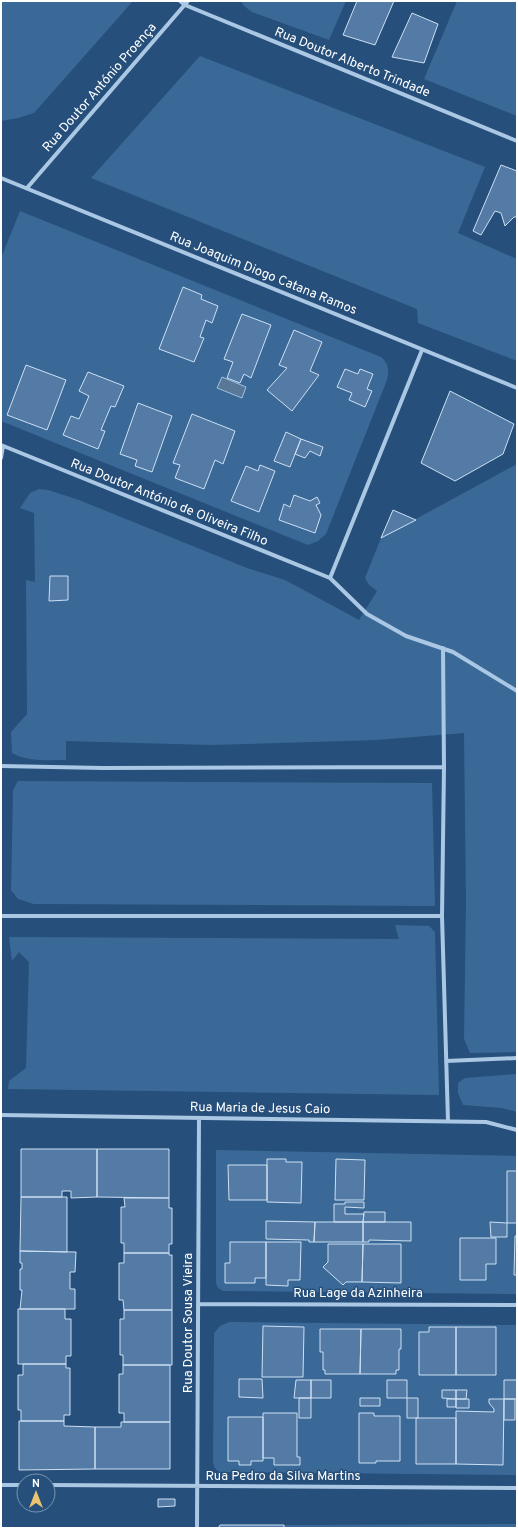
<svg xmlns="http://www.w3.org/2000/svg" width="518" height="1529" font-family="Overpass,sans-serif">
	<rect width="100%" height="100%" fill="#264f7b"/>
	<path fill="#3a6998" d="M 1,1 L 133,1 L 34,113 L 18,118 L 1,121 Z
		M 241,1 L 346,1 L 329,40 L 252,12 L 244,6 Z
		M 457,1 L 517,1 L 517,116 L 424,79 Z
		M 200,56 L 485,167 L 458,233 L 517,259 L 517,361 L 418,323 L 417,309 L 91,178 Z
		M 20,211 L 381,357 C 389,364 389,370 387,380 L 326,534 L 318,541 L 308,545 L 1,421 L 1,258 Z
		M 517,464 L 517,1052 L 470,1053 L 464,1039 L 466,902 L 464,733 L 376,740 L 211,745 L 66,741 L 66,760 C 48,760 28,762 12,753 L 11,732 L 27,714 L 26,580 L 35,582 L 34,513 L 20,508 L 30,493 L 39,489 L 48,490 L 79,500 L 247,568 L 285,580 L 359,620 L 377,591 L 369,585 L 365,578 L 381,538 Z
		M 18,781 L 432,783 L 435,906 L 34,904 L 18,899 L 11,890 L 13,790 Z
		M 395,925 L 429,926 L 435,932 L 439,1095 L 8,1089 L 9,1081 L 26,1068 L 29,962 L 19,952 L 12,961 L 9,937 L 399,939 Z
		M 517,1074 L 517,1112 L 502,1108 L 463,1105 L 458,1093 L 458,1083 L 465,1078 Z
		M 216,1150 L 517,1156 L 517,1294 L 223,1291 L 218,1288 L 216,1283 Z
		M 229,1322 L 517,1325 L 517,1475 L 219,1472 L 214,1467 L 213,1461 L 214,1333 L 220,1326 Z
		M 517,1524 L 517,1528 L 284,1528 L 284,1525 Z"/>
	<path fill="#597796" stroke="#9fc2e4" d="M 222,377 L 246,387 L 242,398 L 217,388 Z"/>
	<path fill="#537ba6" stroke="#cde0f3" d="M 357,1 L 394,1 L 375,45 L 343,35 Z
		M 412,13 L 438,24 L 424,63 L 392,57 Z
		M 501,165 L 517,171 L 517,217 L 514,217 L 505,226 L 501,213 L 495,211 L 481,235 L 473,231 Z
		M 183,287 L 202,295 L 201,299 L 218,306 L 212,323 L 206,320 L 200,337 L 204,338 L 194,362 L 159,349 Z
		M 242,314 L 271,325 L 251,378 L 244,374 L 240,383 L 227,378 L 233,362 L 224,359 Z
		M 294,330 L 322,342 L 310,371 L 319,375 L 292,411 L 267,390 L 287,368 L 279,365 Z
		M 26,365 L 66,380 L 47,430 L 7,415 Z
		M 345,369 L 358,374 L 360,369 L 373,374 L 367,389 L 372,391 L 365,407 L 349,400 L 352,393 L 337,387 Z
		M 88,372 L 124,386 L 115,407 L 111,406 L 101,430 L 105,431 L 98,449 L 63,435 L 71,416 L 79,419 L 89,396 L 79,391 Z
		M 450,391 L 514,424 L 503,454 L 455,481 L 421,463 Z
		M 138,403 L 172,416 L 152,472 L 135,466 L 137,460 L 120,454 Z
		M 192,414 L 235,431 L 223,464 L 215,460 L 204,489 L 175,478 L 180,465 L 173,463 Z
		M 286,432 L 301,439 L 290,467 L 274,461 Z
		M 301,439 L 323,447 L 320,456 L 310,451 L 305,458 L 295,454 Z
		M 260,465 L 275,471 L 259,512 L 231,501 L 246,466 L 258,471 Z
		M 294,495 L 310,501 L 317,497 L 320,503 L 316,505 L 321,515 L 315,533 L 279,520 L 284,504 L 290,507 Z
		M 393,510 L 416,520 L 381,538 Z
		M 50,576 L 68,576 L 68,600 L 49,601 Z
		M 21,1149 L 97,1149 L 97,1197 L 71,1198 L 71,1191 L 62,1191 L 62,1197 L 21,1197 Z
		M 97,1149 L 169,1149 L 169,1198 L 97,1197 Z
		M 267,1159 L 286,1159 L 286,1162 L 302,1162 L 301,1203 L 267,1202 Z
		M 336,1159 L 365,1160 L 364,1200 L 335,1200 Z
		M 228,1165 L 267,1165 L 267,1200 L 229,1200 Z
		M 507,1171 L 517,1171 L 517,1223 L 507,1223 Z
		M 21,1197 L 67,1197 L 67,1252 L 20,1251 Z
		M 124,1198 L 169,1198 L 169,1208 L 172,1208 L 172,1244 L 169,1244 L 169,1253 L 124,1253 L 124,1243 L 121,1243 L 121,1207 L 125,1207 Z
		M 345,1202 L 364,1202 L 364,1208 L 345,1207 L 345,1214 L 364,1214 L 363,1222 L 334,1222 L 334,1204 L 345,1204 Z
		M 364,1212 L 385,1212 L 385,1222 L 363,1222 Z
		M 266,1221 L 315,1222 L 314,1242 L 309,1242 L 309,1240 L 266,1239 Z
		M 315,1222 L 363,1222 L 363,1242 L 314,1242 Z
		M 363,1222 L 411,1222 L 411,1241 L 369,1240 L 369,1242 L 363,1242 Z
		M 490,1222 L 507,1223 L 507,1237 L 491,1237 Z
		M 515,1236 L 517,1236 L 517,1275 L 514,1275 Z
		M 460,1238 L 496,1238 L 496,1264 L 486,1264 L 486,1280 L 460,1280 Z
		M 230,1242 L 266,1242 L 266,1278 L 255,1278 L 255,1283 L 225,1283 L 225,1263 L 230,1263 Z
		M 266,1242 L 301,1242 L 300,1280 L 288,1280 L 288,1286 L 266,1285 Z
		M 328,1244 L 363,1244 L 362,1282 L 346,1282 L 343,1285 L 323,1267 L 328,1262 Z
		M 363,1244 L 401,1244 L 401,1283 L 362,1282 Z
		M 20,1251 L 76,1252 L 75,1272 L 70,1272 L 70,1289 L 75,1289 L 75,1309 L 20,1309 L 22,1290 L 20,1290 L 20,1269 L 22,1269 L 22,1263 L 20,1263 Z
		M 124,1253 L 169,1253 L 169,1255 L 172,1255 L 172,1310 L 124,1310 L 123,1300 L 119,1300 L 119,1263 L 124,1263 Z
		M 18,1309 L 65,1309 L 65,1319 L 71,1319 L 71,1356 L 66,1356 L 66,1364 L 18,1364 Z
		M 124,1310 L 172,1310 L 172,1365 L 123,1365 L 123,1355 L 120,1355 L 120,1319 L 124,1319 Z
		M 263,1326 L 304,1327 L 303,1377 L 262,1377 Z
		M 429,1327 L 456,1327 L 456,1375 L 419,1375 L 419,1332 L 429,1332 Z
		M 456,1327 L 496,1327 L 496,1375 L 456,1375 Z
		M 320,1329 L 361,1329 L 360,1374 L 325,1374 L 325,1370 L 323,1370 L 323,1352 L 320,1352 Z
		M 361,1329 L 401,1329 L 401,1349 L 399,1349 L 399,1370 L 396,1370 L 396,1374 L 360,1374 Z
		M 23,1364 L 66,1364 L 66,1368 L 70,1368 L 70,1415 L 64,1415 L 64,1421 L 21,1421 L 21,1410 L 18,1410 L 18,1375 L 23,1375 Z
		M 123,1365 L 170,1365 L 170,1422 L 124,1422 L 124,1413 L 119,1413 L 119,1374 L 123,1374 Z
		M 239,1379 L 262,1379 L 263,1398 L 239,1397 Z
		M 296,1380 L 311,1380 L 311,1398 L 294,1398 Z
		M 311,1380 L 331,1380 L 331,1398 L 311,1398 Z
		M 387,1380 L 407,1380 L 407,1398 L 387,1398 Z
		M 504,1380 L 517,1380 L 517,1399 L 504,1399 Z
		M 442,1390 L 456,1390 L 456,1399 L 442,1398 Z
		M 456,1390 L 467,1390 L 466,1399 L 456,1399 Z
		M 299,1398 L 311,1398 L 311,1418 L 299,1418 Z
		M 360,1398 L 380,1398 L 380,1406 L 360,1406 Z
		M 407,1398 L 418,1398 L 418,1418 L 407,1418 Z
		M 447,1399 L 456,1399 L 456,1407 L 447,1407 Z
		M 456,1399 L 469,1399 L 469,1408 L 456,1408 Z
		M 489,1399 L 504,1399 L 503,1465 L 456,1464 L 456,1411 L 494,1412 L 494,1409 L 489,1403 Z
		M 504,1399 L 515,1399 L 515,1420 L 504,1420 Z
		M 263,1413 L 297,1413 L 297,1457 L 300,1457 L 300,1465 L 274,1465 L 274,1458 L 263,1458 Z
		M 359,1413 L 374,1413 L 374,1416 L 400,1416 L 400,1461 L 376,1461 L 376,1463 L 359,1463 Z
		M 228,1417 L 263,1417 L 263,1461 L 251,1461 L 251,1465 L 239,1465 L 239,1461 L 228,1461 Z
		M 416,1418 L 456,1418 L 456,1464 L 416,1464 Z
		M 19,1421 L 64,1421 L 64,1426 L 95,1427 L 95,1469 L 19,1470 Z
		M 121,1422 L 170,1422 L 170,1469 L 95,1469 L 95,1427 L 121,1427 Z
		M 158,1499 L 175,1499 L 175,1506 L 158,1507 Z
		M 220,1525 L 284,1525 L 284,1528 L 218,1528 Z"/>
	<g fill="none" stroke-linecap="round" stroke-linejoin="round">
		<path stroke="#aac7e4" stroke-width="4" d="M 180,1 L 185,5 L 517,141
			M 1,178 L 517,388
			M 27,188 L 188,1
			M 1,445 L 330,578 L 367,614 L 406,636 L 453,652 L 517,691
			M 1,458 L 3,446
			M 330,578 L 422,350
			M 443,648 L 444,767
			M 1,766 L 103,768 L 444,767 L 442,916 L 448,1121
			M 1,916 L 442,916
			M 446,1061 L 517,1058
			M 1,1115 L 486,1122 L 517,1130
			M 199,1304 L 517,1305
			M 1,1485 L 24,1485
			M 48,1485 L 517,1488
			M 197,1528 L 199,1118"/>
	</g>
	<g text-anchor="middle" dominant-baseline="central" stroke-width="3" stroke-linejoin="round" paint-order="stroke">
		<g font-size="13" fill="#fff" stroke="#264f7b">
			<text transform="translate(352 63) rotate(22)">Rua Doutor Alberto Trindade</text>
			<text transform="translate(100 88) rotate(-49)">Rua Doutor António Proença</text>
			<text transform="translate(263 274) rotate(22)">Rua Joaquim Diogo Catana Ramos</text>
			<text transform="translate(169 503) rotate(22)">Rua Doutor António de Oliveira Filho</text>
			<text transform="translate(260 1109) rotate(1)">Rua Maria de Jesus Caio</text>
			<text x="358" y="1294">Rua Lage da Azinheira</text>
			<text transform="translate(189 1323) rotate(-90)">Rua Doutor Sousa Vieira</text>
			<text x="283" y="1477">Rua Pedro da Silva Martins</text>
		</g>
	</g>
	<rect width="518" height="1529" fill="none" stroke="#ffffff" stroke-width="4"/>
	<g transform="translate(36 1493)"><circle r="19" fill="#264f7b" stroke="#7d95b0"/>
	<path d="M0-3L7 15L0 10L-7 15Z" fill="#ecc370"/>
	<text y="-6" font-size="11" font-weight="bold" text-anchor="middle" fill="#ffffff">N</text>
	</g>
</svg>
